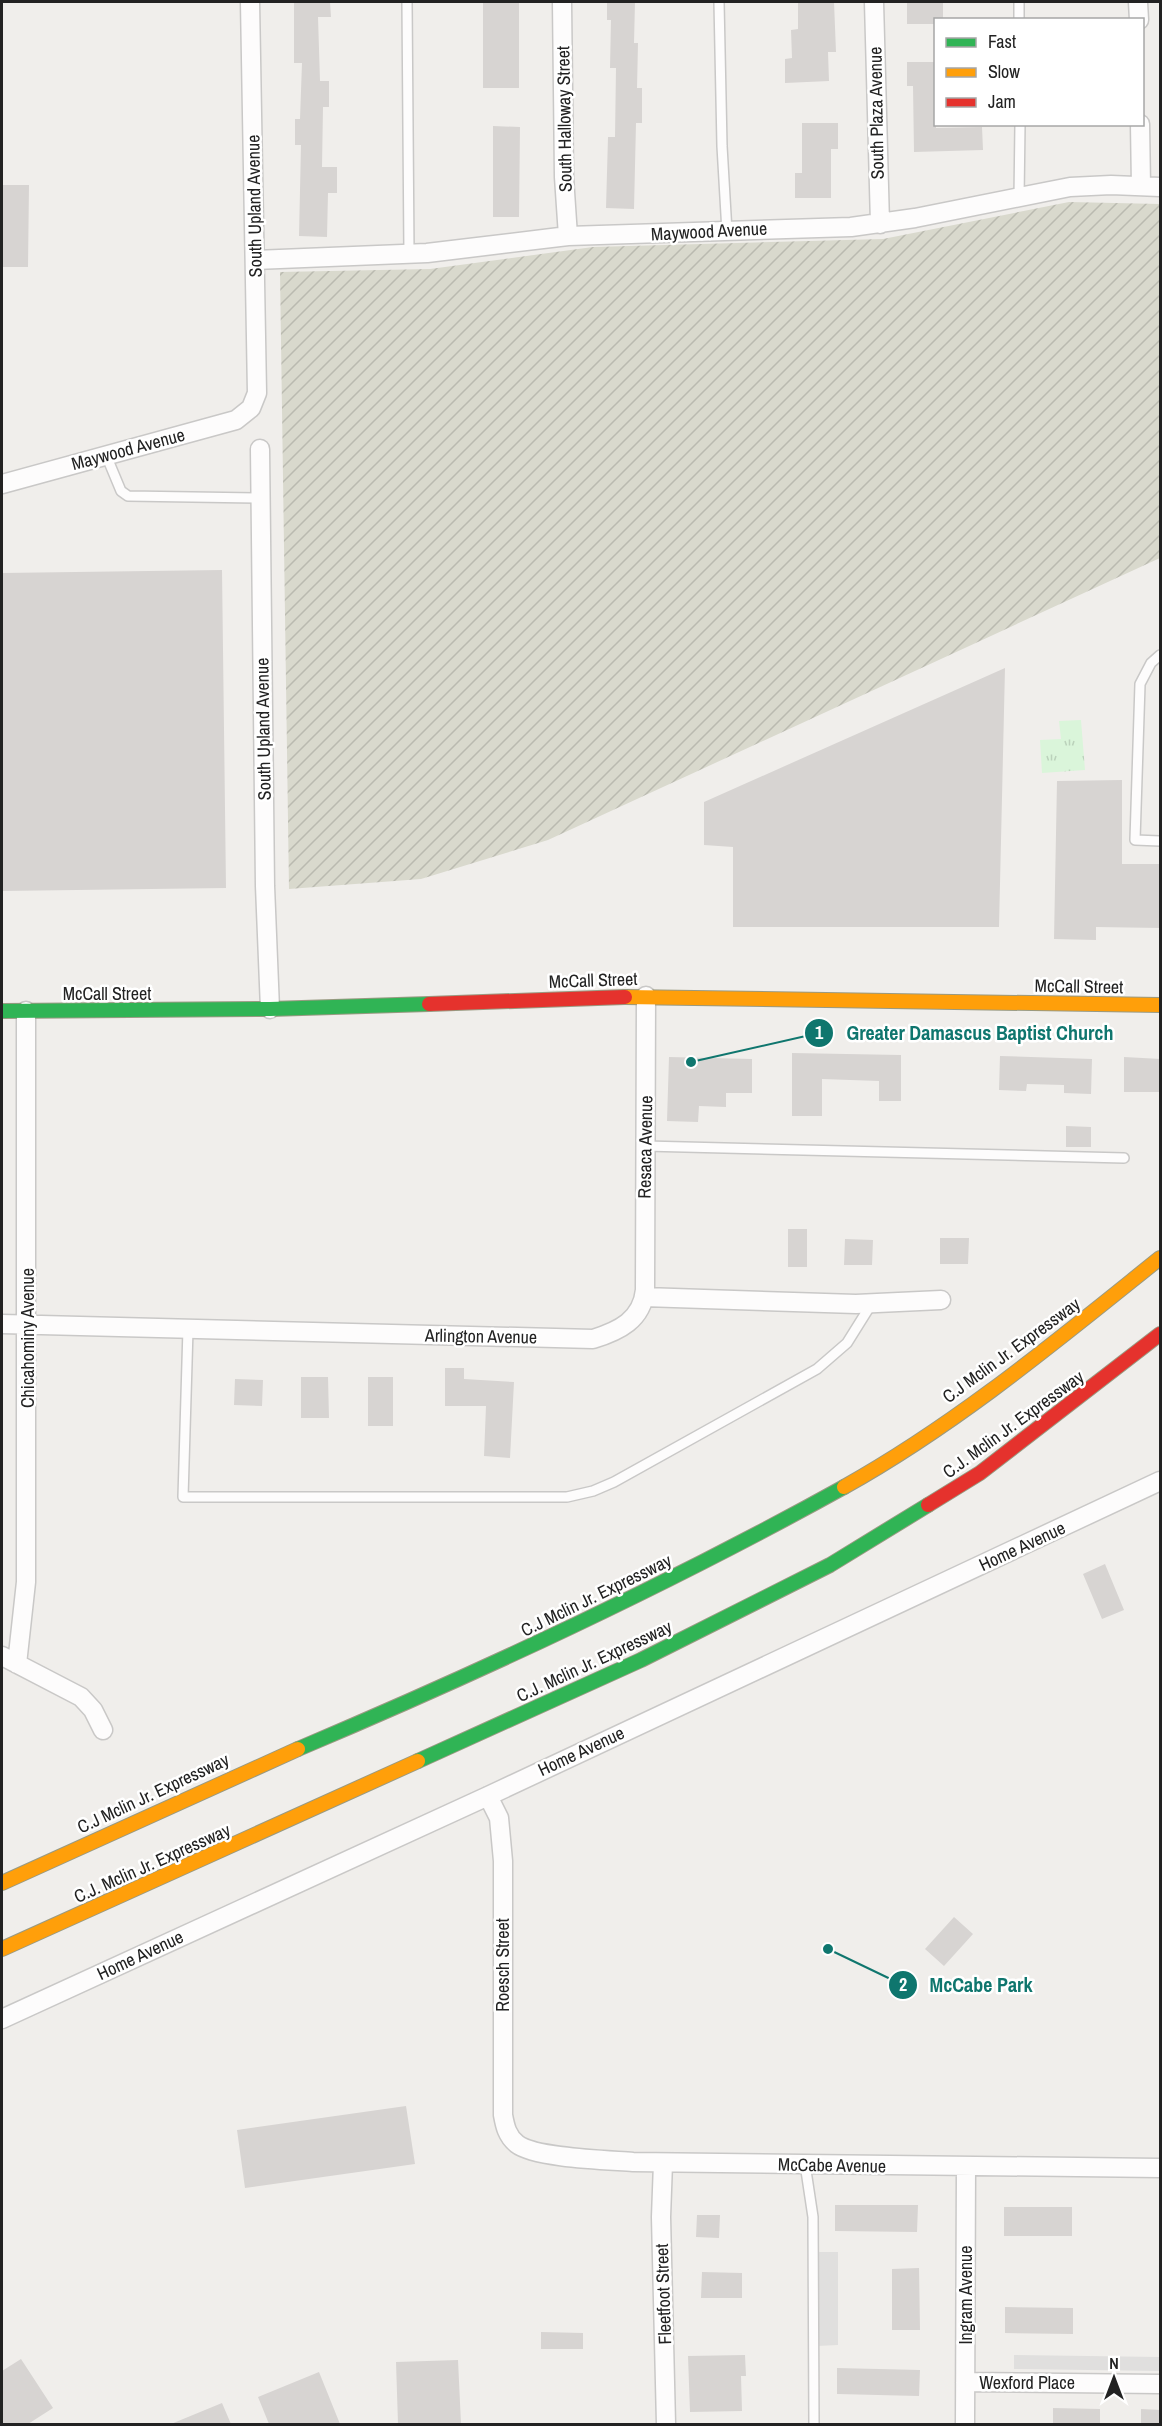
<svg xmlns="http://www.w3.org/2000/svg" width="1162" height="2426" font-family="'Archivo Narrow',sans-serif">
	<defs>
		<pattern id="construction-furrows" width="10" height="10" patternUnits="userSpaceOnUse" patternTransform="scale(1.5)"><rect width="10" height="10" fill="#d9d9cd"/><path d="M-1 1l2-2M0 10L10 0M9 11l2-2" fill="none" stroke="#babab0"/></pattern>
		<pattern id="park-tufts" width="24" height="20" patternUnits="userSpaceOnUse" patternTransform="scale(1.5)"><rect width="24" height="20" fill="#daf5da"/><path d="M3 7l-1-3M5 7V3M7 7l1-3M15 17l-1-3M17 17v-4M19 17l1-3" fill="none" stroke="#bbd2bb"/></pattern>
	</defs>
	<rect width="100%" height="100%" fill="#f0eeeb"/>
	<path fill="url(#construction-furrows)" d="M 1069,202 L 1160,204 L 1160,558 L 548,840 L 421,879 L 289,889 L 280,272 L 430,269 L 593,247 L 883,239 Z"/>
	<path fill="url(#park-tufts)" d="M 1081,720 L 1085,770 L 1042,773 L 1040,740 L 1061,739 L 1059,721 Z"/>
	<path fill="#e0dfde" d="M 817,2252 L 838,2252 L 838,2345 L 817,2346 Z
		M 1014,2355 L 1160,2357 L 1160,2371 L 1014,2369 Z"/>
	<path fill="#d7d4d2" d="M 294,2 L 330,2 L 331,17 L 318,17 L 320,81 L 329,81 L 329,107 L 323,107 L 322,167 L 337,167 L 337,193 L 328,193 L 327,237 L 299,236 L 301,145 L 295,145 L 295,119 L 300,119 L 302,63 L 294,63 Z
		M 483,2 L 519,2 L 519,88 L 483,88 Z
		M 607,2 L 635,2 L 634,43 L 638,43 L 637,88 L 642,88 L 642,123 L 636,123 L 634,209 L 606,208 L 608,137 L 615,137 L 616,68 L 610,68 L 611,20 L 607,20 Z
		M 798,2 L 834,2 L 836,52 L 828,52 L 829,81 L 785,83 L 785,59 L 792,58 L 791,30 L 798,29 Z
		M 907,2 L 943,2 L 943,20 L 936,20 L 936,24 L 907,24 Z
		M 907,62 L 936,62 L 936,128 L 982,127 L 983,150 L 914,152 L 913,86 L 907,86 Z
		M 802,123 L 838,123 L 838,149 L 831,149 L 831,198 L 795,198 L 795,173 L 802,173 Z
		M 493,126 L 520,127 L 519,217 L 493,217 Z
		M 2,185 L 29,185 L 28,267 L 2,267 Z
		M 222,570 L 226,888 L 2,891 L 2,573 Z
		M 1005,668 L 999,927 L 733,927 L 733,847 L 704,845 L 704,802 Z
		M 1122,780 L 1122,864 L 1161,864 L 1161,928 L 1096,927 L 1096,940 L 1054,939 L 1057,781 Z
		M 792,1053 L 901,1055 L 901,1101 L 879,1101 L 879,1081 L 822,1079 L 822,1116 L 792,1116 Z
		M 1000,1056 L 1092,1059 L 1091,1094 L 1064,1093 L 1064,1085 L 1027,1084 L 1026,1091 L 999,1090 Z
		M 669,1057 L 752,1059 L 752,1093 L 726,1093 L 726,1107 L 699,1106 L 698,1122 L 667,1121 Z
		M 1124,1057 L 1161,1059 L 1161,1092 L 1124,1092 Z
		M 1066,1126 L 1091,1127 L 1091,1147 L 1066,1147 Z
		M 788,1229 L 807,1229 L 807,1267 L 788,1267 Z
		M 940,1238 L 969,1238 L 968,1264 L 940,1264 Z
		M 845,1239 L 873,1240 L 872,1265 L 844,1265 Z
		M 445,1368 L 464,1368 L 464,1379 L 514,1382 L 510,1458 L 484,1456 L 486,1406 L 445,1406 Z
		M 301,1377 L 328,1377 L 329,1418 L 301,1418 Z
		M 368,1377 L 393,1377 L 393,1426 L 368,1426 Z
		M 235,1379 L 263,1380 L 262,1406 L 234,1405 Z
		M 1105,1564 L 1124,1610 L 1102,1619 L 1083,1574 Z
		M 954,1917 L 973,1934 L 944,1966 L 925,1949 Z
		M 406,2106 L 415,2164 L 245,2188 L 237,2130 Z
		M 835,2205 L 918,2205 L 917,2232 L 835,2231 Z
		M 1004,2207 L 1072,2207 L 1072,2236 L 1004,2236 Z
		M 697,2215 L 720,2215 L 719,2238 L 696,2237 Z
		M 919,2268 L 920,2330 L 892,2330 L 892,2269 Z
		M 702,2272 L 742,2273 L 742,2298 L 701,2298 Z
		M 1005,2307 L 1073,2308 L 1073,2334 L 1005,2333 Z
		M 541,2332 L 583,2333 L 583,2349 L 541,2349 Z
		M 745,2355 L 746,2376 L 741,2376 L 742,2411 L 690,2412 L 688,2356 Z
		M 21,2359 L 53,2408 L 28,2424 L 2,2424 L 2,2371 Z
		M 458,2360 L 461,2424 L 398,2424 L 396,2362 Z
		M 837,2368 L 920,2370 L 919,2396 L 837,2394 Z
		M 319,2372 L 340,2424 L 269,2424 L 258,2397 Z
		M 222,2403 L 231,2424 L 171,2424 Z
		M 1053,2408 L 1100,2409 L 1100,2424 L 1053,2424 Z
		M 1141,2409 L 1161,2410 L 1161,2424 L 1141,2424 Z"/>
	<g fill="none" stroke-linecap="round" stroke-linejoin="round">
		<g stroke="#c9c8c7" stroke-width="12">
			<path id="lane" d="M 407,2 L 409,254
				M 719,2 L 722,146 L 727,232
				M 1019,2 L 1019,20
				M 1019,198 L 1020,124
				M 106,455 L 121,491 L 128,496 L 261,498
				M 1160,655 L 1151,663 L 1140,684 L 1135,840 L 1160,841
				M 645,1146 L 1124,1158
				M 188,1329 L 183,1497 L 567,1497 L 593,1491 L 614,1482 L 817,1369 L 847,1343 L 872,1303
				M 805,2164 L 813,2217 L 814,2424"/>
		</g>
		<g stroke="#c9c8c7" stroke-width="21">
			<path id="street" d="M 562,2 L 564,177 L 568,236
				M 874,2 L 880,224
				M 1138,2 L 1139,20
				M 1140,124 L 1141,186
				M 255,260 L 427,253 L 568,236 L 851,227 L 915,218 L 1070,187 L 1111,185 L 1160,187
				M 260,449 L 265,886 L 270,1009
				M 2,484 L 236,420 L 251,408 L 257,393 L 250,2
				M 644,1297 L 856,1304 L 941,1300
				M 2,1324 L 593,1339 C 619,1331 642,1320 645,1290 L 646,996
				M 2,1656 L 81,1697 L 93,1710 L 103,1730
				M 17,1664 L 26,1582 L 26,1011
				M 488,1796 L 499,1818 L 503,1861 L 503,2115 C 505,2126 507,2136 517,2144 C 535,2158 607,2160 633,2162 L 1160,2168
				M 2,2019 L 488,1796 L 1160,1481
				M 663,2163 L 661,2217 L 666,2424
				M 965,2382 L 1160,2384
				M 965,2424 L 966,2166"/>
		</g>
		<g stroke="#999a82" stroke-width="16">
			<path id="fast" d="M 2,1011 L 270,1009 L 429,1004
				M 298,1749 C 485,1670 667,1585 844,1487
				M 418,1761 L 641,1660 L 830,1565 L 928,1505"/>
		</g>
		<g stroke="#999a82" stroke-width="16">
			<path id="slow" d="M 625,997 L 1160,1005
				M 844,1487 C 957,1424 1059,1339 1160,1258
				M 2,1883 L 298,1749
				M 2,1949 L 418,1761"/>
		</g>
		<g stroke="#999a82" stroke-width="16">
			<path id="jam" d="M 429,1004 L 625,997
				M 928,1505 L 980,1473 L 1160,1334"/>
		</g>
		<use href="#lane" stroke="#fdfcfc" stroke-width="9"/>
		<use href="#street" stroke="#fdfcfc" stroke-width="18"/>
		<use href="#fast" stroke="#30b455" stroke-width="14"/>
		<use href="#slow" stroke="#ff9f0a" stroke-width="14"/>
		<use href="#jam" stroke="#e5322d" stroke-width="14"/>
	</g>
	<g text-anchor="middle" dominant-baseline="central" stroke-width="5" stroke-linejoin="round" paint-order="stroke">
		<g font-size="18" fill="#222" stroke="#fff">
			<text transform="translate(876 113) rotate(-91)">South Plaza Avenue</text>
			<text transform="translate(564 119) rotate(-91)">South Halloway Street</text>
			<text transform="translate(254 206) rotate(-91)">South Upland Avenue</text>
			<text transform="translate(709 231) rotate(-3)">Maywood Avenue</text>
			<text transform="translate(128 449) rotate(-15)">Maywood Avenue</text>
			<text transform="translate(263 729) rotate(-91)">South Upland Avenue</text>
			<text transform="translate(593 980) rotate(-2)">McCall Street</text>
			<text transform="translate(1079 986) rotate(1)">McCall Street</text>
			<text x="107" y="993">McCall Street</text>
			<text transform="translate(645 1147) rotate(-89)">Resaca Avenue</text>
			<text transform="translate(481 1336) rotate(1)">Arlington Avenue</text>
			<text transform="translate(27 1338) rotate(-90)">Chicahominy Avenue</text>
			<text transform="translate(1011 1350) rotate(-36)">C.J Mclin Jr. Expressway</text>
			<text transform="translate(1013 1424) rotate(-36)">C.J. Mclin Jr. Expressway</text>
			<text transform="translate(1022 1546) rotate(-25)">Home Avenue</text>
			<text transform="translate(596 1595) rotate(-26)">C.J Mclin Jr. Expressway</text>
			<text transform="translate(594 1661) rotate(-25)">C.J. Mclin Jr. Expressway</text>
			<text transform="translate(581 1751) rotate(-25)">Home Avenue</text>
			<text transform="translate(153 1793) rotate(-25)">C.J Mclin Jr. Expressway</text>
			<text transform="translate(152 1863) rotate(-24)">C.J. Mclin Jr. Expressway</text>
			<text transform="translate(140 1955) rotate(-25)">Home Avenue</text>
			<text transform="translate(502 1965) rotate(-90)">Roesch Street</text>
			<text transform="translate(832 2165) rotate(1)">McCabe Avenue</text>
			<text transform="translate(663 2294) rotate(-92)">Fleetfoot Street</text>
			<text transform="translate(965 2295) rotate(-90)">Ingram Avenue</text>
			<text x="1027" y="2382">Wexford Place</text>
		</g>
	</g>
	<path fill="none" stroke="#0f766e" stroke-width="2" d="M691 1062L819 1033M828 1949L903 1985"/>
	<g fill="#0f766e" stroke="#fff" stroke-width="2">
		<circle cx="691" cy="1062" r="6"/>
		<circle cx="828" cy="1949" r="6"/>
		<circle cx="819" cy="1033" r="15"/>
		<circle cx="903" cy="1985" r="15"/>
	</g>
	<g font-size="18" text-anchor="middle" font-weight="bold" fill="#fff">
		<text x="819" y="1039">1</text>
		<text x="903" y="1991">2</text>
	</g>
	<g font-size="20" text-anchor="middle" font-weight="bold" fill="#0f766e" stroke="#fff" stroke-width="5" stroke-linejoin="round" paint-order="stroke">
		<text x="980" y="1040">Greater Damascus Baptist Church</text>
		<text x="981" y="1992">McCabe Park</text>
	</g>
	<rect width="1162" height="2426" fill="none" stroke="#222222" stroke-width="6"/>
	<rect x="934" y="18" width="210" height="108" fill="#ffffff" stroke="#a7a7a7" stroke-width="1.5"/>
	<rect x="946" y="38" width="30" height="9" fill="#30b455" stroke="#a7a7a7" stroke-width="1.5"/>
	<text x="988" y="48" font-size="18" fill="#222222">Fast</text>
	<rect x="946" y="68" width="30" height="9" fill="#ff9f0a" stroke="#a7a7a7" stroke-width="1.5"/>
	<text x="988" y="78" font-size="18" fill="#222222">Slow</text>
	<rect x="946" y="98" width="30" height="9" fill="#e5322d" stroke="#a7a7a7" stroke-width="1.5"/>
	<text x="988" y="108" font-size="18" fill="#222222">Jam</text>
	<g transform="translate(1114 2378)" stroke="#ffffff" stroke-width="4.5" paint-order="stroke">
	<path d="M0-4.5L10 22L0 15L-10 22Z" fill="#222222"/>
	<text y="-9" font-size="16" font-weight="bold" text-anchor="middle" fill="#222222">N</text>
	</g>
</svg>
